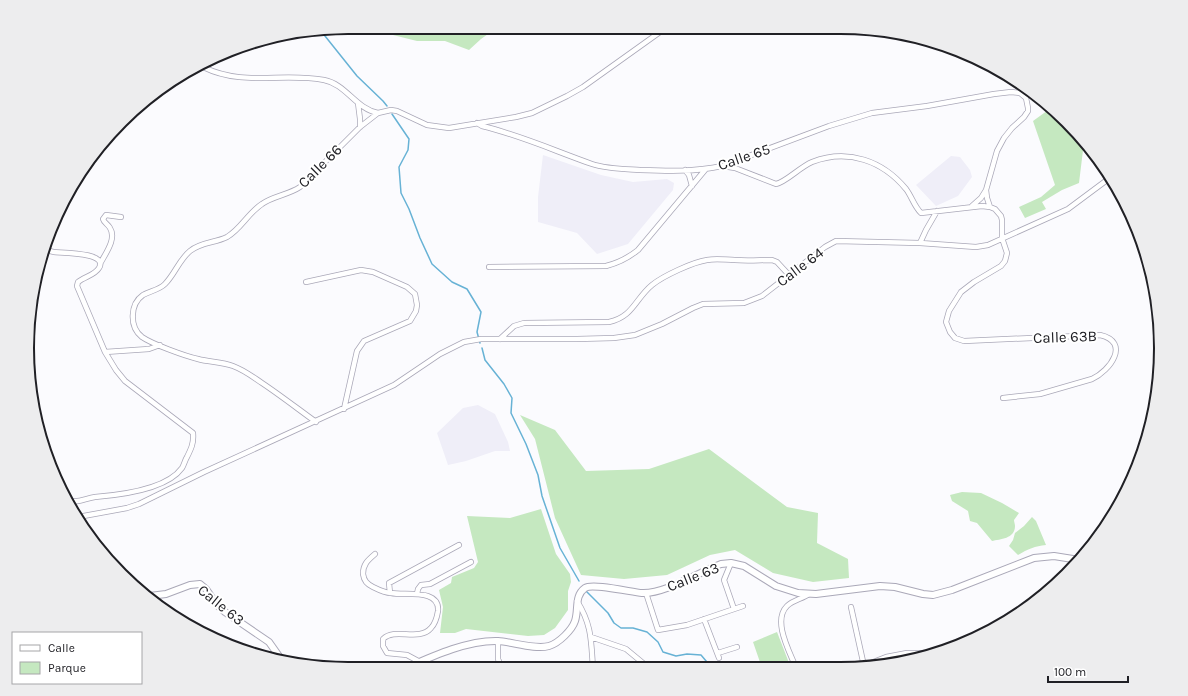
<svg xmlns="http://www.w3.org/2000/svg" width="1188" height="696" font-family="Karla,sans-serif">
	<rect width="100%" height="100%" fill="#fbfbfe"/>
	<path fill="#efeef8" d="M 543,155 L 601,175 L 633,182 L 667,179 L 674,183 L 673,190 L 628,244 L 597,254 L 577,233 L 538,222 L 538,197 Z
		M 951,156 L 960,157 L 970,170 L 972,177 L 958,196 L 936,206 L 916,185 Z
		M 478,405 L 495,414 L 508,442 L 510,451 L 495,451 L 466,461 L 448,465 L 437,433 L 463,408 Z"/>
	<path fill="#c5e8c0" d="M 352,27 L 498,27 L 481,39 L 469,50 L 445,41 L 417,41 L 381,32 L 351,30 Z
		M 1051,108 L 1067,121 L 1084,142 L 1079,183 L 1062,190 L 1042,202 L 1046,209 L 1025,218 L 1019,207 L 1041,197 L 1055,185 L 1033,121 Z
		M 520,415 L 555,430 L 586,471 L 649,469 L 709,449 L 787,507 L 818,513 L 817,543 L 848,559 L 849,578 L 813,582 L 773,573 L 735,550 L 710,555 L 667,575 L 624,579 L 581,575 L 555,518 L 535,439 Z
		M 962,492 L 981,493 L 1002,503 L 1019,513 L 1014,520 C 1014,522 1015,524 1015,526 C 1015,539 1000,539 992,541 L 977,523 L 970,521 L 968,511 L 952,501 L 950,495 Z
		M 541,509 L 556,554 L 570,574 L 571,582 L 568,591 L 568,610 L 555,628 L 544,635 L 528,636 L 466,629 L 455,633 L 440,633 L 443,607 L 439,590 L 451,583 L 452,577 L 474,568 L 478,562 L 467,516 L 510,518 Z
		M 1032,517 L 1036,521 L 1046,545 C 1035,546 1028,549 1018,555 L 1009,546 L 1013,540 L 1015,533 L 1024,526 Z
		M 777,632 L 791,668 L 762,668 L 753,642 Z"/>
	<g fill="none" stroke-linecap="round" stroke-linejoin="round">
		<path stroke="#67b2d5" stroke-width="1.5" d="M 321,31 L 357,76 L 383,101 L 387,106
			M 392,114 L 409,139 L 408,150 L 399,167 L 401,193 L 409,209 L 420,238 L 432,264 L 452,282 L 467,289 L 481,312 L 477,332 L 480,343
			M 482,348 L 485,360 L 504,384 L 512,398 L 511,413 L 526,444 L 538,475 L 542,496 L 560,548 L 579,581
			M 585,590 L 608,613 L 614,623 L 621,628 L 633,628 L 647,632 L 658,642 L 663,652 L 676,656 L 687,654 L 701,655 L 712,668"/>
		<g stroke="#aaa8b8" stroke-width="6">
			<path id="minor" d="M 203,67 C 244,87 282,72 324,80 C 346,84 356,109 378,113
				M 358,103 L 360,119 L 360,127
				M 477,123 L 482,126 C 520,135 555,151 592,164 C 607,169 624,169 640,170 C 667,171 695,172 722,166 L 829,126 L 872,113 L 927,106 L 994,94 L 1011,92 L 1020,93 L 1026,98 L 1028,108 L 1028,111 L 1024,117 L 1012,128 L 1004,138 L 997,151 L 986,190 L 981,198 L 972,206
				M 722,166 L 735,168 L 776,184 C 786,182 800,167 812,162 C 848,148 883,161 906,189 C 912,197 914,206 921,213 L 982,206 L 990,207 L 995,209 L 1001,216 L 1002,220 L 1002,238 L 1007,253 L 1005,261 L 1001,266 L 974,282 L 961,292 L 949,311 L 946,322 L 950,332 L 955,338 L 964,341 L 1100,335 C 1131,342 1110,371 1092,379 L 1040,394 L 1003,398
				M 685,170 L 689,175 L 692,186
				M 986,190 L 987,198 L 990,207
				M 920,243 L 926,230 L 937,211
				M 46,248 C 48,250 51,252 54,252 C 60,253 109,252 99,268 C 95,275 84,277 78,282 L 77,286 L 105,352
				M 100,264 C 105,254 117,239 110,228 C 108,224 104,223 103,219 L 106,215 L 121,217
				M 489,267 L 606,266 C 618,263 628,258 638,250 L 705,170
				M 306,282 L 361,270 L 373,272 L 407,287 L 415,294 L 417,305 L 416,311 L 410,321 L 364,341 L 357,351 L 344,409
				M 500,339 L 514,326 L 524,323 L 609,322 C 633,317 635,299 652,285 C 663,276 693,262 707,260 C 717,258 726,260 735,260 C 747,261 760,260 772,260 L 777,262 L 789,275
				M 316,422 C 298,409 280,395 262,383 C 253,377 244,370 233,366 C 222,362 209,362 198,359 C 185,356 152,344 142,337 C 129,327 130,304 143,295 C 150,291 159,290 165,284 C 175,274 179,260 190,251 C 201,242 215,243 227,237 C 241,229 248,213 262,204 C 273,196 288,195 300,187 L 360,127 L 378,113 L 391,110 L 397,111 L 427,125 L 449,128 L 516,117 L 532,113 L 567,96 L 583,87 L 667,27
				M 68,500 C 77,504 86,498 95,497 C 120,495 167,489 182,468 C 184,465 185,460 187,457 C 191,449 194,443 193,433 L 125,381 L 116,370 L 105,352 L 149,349 L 160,345
				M 78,517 L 127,508 L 139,504 L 204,472 L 394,385 L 440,354 L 464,342 L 481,339 L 577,339 L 614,338 L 635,335 L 662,324 L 693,308 L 703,304 L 744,303 L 762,296 L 825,247 L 836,241 L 920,243 L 976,247 L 988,245 L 1068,209 L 1111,177
				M 375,554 C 368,560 363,564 363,574 C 364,581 367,584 373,587 C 379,590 385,593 391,593 C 405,596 440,588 438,611 C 437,617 435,624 431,628 C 419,642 395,627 383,639 L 383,646 L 387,653 L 407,655 L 420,662
				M 731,563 L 724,580 L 734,609
				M 390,593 L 389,583 L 459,545
				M 646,593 L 658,630 L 687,625 L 743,606
				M 417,594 L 418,589 L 421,585 L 430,584 L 471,562
				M 577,601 C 592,625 591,641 593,668
				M 851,607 L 864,666
				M 704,619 L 719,658
				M 591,637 L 626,649 L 649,668
				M 498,641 L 498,659 L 502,668
				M 718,653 L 737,647
				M 416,667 L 418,668
				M 796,668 C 790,652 772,621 787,606 C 793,600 802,599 809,594
				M 858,668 L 886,657 L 907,653 L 939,653"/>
		</g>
		<g stroke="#aaa8b8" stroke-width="8">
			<path id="secondary" d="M 150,596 L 166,594 L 190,585 L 200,584 L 206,589 L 217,605 L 225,612 L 269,642 L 281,659
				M 406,668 C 433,656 468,640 498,641 C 513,642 535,650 549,646 C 559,643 572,630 575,621 C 579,609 574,596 585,588 C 592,583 631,592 642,593 C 665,594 699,572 721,564 L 731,563 L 744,566 L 776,586 L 798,593 L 816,594 L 880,586 L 895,587 L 923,594 L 933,595 L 952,590 L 1034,558 L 1054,556 L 1079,560"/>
		</g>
		<use href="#minor" stroke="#fff" stroke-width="4.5"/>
		<use href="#secondary" stroke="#fff" stroke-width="6"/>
	</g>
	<g text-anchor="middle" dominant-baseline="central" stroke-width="4" stroke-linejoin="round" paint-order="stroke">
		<g font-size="15" fill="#202025" stroke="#fff">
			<text transform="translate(744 157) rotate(-19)">Calle 65</text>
			<text transform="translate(320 166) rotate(-45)">Calle 66</text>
			<text transform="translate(800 267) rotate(-37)">Calle 64</text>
			<text transform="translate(1065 337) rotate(-2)">Calle 63B</text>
			<text transform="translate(693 577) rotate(-22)">Calle 63</text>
			<text transform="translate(221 605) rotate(39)">Calle 63</text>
		</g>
	</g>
	<path d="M0 0H1188V696H0ZM348 34H840A314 314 0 0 1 1154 348V348A314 314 0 0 1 840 662H348A314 314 0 0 1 34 348V348A314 314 0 0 1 348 34Z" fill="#ededee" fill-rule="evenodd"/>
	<path fill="none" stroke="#202025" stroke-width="2" d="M348 34H840A314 314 0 0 1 1154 348V348A314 314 0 0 1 840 662H348A314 314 0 0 1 34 348V348A314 314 0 0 1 348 34Z"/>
	<rect x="12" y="632" width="130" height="52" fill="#ffffff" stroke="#a6a6a8"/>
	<rect x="20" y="645" width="20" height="6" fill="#ffffff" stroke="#a6a6a8"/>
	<text x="48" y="652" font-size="12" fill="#202025">Calle</text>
	<rect x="20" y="662" width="20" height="12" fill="#c5e8c0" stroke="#a6a6a8"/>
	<text x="48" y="672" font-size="12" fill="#202025">Parque</text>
	<path d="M1048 676v6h80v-6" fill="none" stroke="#202025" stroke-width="2"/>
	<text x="1054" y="676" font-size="12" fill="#202025" stroke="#ffffff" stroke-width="3" paint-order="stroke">100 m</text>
</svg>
